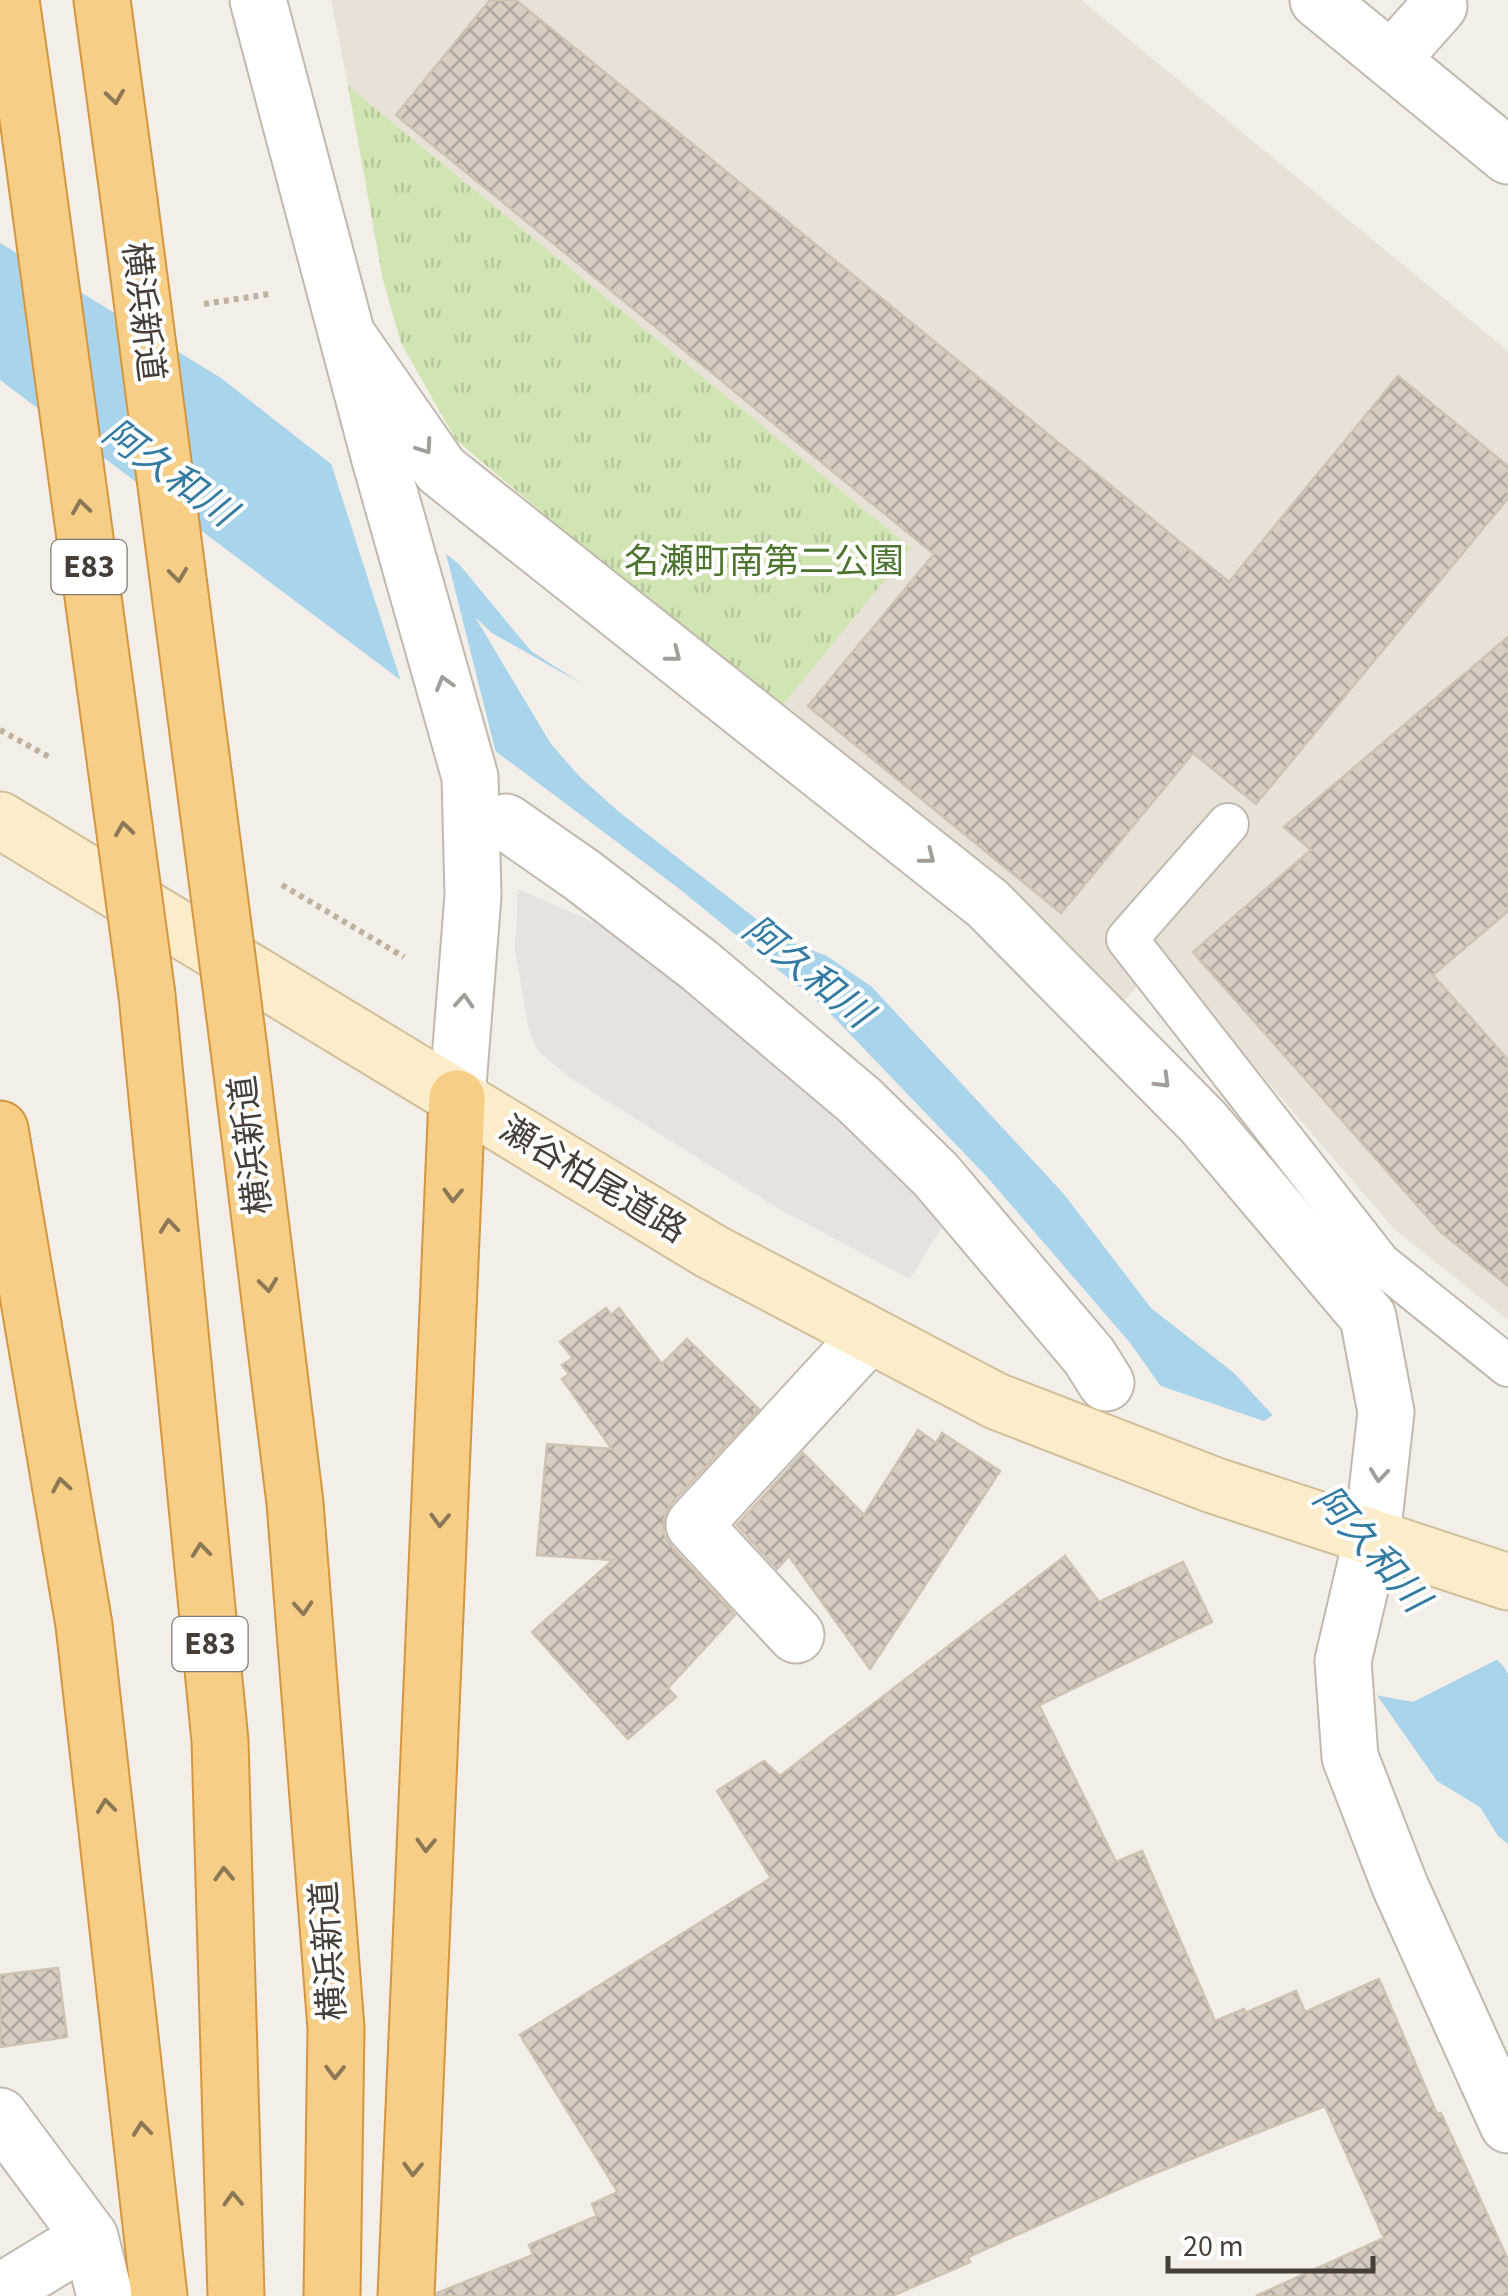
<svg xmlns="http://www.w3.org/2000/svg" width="1508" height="2296" font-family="'Source Sans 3','Noto Sans JP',sans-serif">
	<defs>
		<pattern id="grass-tufts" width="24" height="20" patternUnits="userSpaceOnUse" patternTransform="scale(2.5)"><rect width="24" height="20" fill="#d1e5b3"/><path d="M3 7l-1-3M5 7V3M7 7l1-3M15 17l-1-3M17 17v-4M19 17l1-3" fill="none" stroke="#b5c69b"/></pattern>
		<pattern id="building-cross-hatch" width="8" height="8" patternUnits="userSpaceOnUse" patternTransform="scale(2.5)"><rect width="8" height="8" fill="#d7cdc1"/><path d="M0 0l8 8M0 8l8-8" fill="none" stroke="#b0a89e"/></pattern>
	</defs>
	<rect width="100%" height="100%" fill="#f3efe8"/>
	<path fill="#e7e1d7" d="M 331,0 L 1081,0 L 1508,351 L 1508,1320 L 1394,1229 L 1161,958 L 1118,1008 L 778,711 L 911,548 L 348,86 Z"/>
	<path fill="url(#grass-tufts)" d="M 348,86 L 911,548 L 778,711 L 456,440 L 401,343 L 383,280 Z"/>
	<path fill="#e5e2e0" d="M 518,889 L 593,922 L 669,973 L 856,1133 L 944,1223 L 910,1279 L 779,1209 L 569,1077 L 538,1051 L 529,1031 L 515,950 Z"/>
	<path fill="#a8d4ec" d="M 0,243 L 221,378 L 459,564 L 531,651 L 582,684 L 492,633 L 475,617 L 551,744 L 579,776 L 619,812 L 782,939 L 827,956 L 872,987 L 1063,1193 L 1151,1308 L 1234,1373 L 1504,1667 L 1508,1674 L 1508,1844 L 1498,1836 L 1480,1807 L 1437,1781 L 1131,1344 L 988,1178 L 824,1007 L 677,887 L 0,380 Z"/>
	<path fill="#f3efe8" d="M 329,457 L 444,546 L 497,757 L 402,685 Z
		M 1152,1383 L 1264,1421 L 1277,1412 L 1502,1657 L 1413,1702 L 1369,1694 Z"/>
	<path fill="url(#building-cross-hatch)" stroke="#cec2b2" stroke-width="2.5" d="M 490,0 L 516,0 L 1229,582 L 1398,376 L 1508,466 L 1508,498 L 1256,804 L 1193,753 L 1061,913 L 808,706 L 934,554 L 396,115 Z
		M 1508,637 L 1508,911 L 1433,975 L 1508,1060 L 1508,1286 L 1441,1232 L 1193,952 L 1311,850 L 1284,827 Z
		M 606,1308 L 611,1315 L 619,1308 L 662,1364 L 687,1339 L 759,1409 L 671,1504 L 664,1518 L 664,1534 L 671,1546 L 735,1615 L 668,1688 L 676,1697 L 628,1739 L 532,1632 L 613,1560 L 537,1555 L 547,1444 L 612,1449 L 562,1379 L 569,1374 L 562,1365 L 573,1358 L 560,1342 Z
		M 918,1430 L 936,1443 L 942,1433 L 1000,1471 L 870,1669 L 789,1556 L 777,1569 L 737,1525 L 803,1453 L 864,1515 Z
		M 1065,1556 L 1099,1602 L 1183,1562 L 1212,1622 L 1039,1705 L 1116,1862 L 1142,1851 L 1215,2021 L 1244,2009 L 1245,2013 L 1296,1991 L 1305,2012 L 1379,1979 L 1437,2114 L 1441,2113 L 1508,2260 L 1508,2296 L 1256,2296 L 1384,2238 L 1325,2106 L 1143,2178 L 968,2257 L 970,2262 L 892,2296 L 437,2296 L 437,2293 L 533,2255 L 529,2245 L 597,2216 L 592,2204 L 618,2192 L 520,2035 L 771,1878 L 717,1791 L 764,1761 L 780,1776 Z
		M 58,1968 L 67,2037 L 0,2047 L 0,1975 Z"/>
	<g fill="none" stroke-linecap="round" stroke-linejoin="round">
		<g stroke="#c1b9ae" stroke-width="44">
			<path id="service" d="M 1228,824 L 1127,939 L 1380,1263 L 1508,1366"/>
		</g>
		<g stroke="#c1b9ae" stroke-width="59">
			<path id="pedestrian" d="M 506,822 L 582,875 L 699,965 L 859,1100 L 936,1175 L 1089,1356 L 1106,1383"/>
		</g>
		<g stroke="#c1b9ae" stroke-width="59">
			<path id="minor" d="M 258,0 L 379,456 L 470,777 L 473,896 L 457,1098
				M 1318,0 L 1508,156
				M 1391,60 L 1439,6
				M 350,339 L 441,470 L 988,904 L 1203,1122 L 1368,1317 L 1386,1412 L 1372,1537
				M 796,1635 L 694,1525 L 869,1335
				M 0,2116 L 90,2237 L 0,2292
				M 90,2237 L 105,2296"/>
		</g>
		<g stroke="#c1b9ae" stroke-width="59">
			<path id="tertiary" d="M 1372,1537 L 1343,1661 L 1350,1757 L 1400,1886 L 1508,2125"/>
		</g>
		<g stroke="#d0bf9a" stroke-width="59">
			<path id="secondary" d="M 0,820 L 712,1252 L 996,1401 L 1213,1485 L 1508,1582"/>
		</g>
		<g stroke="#d49641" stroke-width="59">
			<path id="trunk" d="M 11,0 L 31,140
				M 102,0 L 129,200
				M 147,995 L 220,1741 L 236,2296
				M 239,1049 L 295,1503 L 336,2028 L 332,2296
				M 0,1129 L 84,1625 L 159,2296
				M 406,2296 L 457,1098"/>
		</g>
		<path stroke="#bfb19d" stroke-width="6" stroke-dasharray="5 5" stroke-linecap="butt" d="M 204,304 L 270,294
			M 0,730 L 51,758
			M 282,885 L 404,957"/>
		<use href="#service" stroke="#fff" stroke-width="40"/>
		<use href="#pedestrian" stroke="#fff" stroke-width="55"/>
		<use href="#minor" stroke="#fff" stroke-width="55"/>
		<use href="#tertiary" stroke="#fff" stroke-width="55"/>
		<use href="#secondary" stroke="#fbedca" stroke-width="55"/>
		<use href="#trunk" stroke="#f6ce86" stroke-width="55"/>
		<g stroke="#d49641" stroke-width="59" stroke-linecap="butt">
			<path id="trunk-bridge" d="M 31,140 L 147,995
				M 129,200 L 239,1049"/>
		</g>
		<use href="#trunk-bridge" stroke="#f6ce86" stroke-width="55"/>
	</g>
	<defs><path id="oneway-chevron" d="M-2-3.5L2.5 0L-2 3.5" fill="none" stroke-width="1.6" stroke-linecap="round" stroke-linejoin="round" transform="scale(2.5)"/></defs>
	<g stroke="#8c7857">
		<use href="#oneway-chevron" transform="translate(115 97) rotate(82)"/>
		<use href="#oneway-chevron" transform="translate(81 507) rotate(-98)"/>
		<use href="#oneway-chevron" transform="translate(178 575) rotate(83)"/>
		<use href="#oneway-chevron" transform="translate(124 829) rotate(-98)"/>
		<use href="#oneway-chevron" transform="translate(453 1195) rotate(92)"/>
		<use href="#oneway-chevron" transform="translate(169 1226) rotate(-96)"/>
		<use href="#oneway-chevron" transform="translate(268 1285) rotate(83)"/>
		<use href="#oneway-chevron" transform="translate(61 1485) rotate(-100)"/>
		<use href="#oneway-chevron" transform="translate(440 1520) rotate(92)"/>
		<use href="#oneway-chevron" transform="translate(201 1550) rotate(-96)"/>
		<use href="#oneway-chevron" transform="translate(303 1608) rotate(86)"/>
		<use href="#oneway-chevron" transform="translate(106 1806) rotate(-97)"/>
		<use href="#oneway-chevron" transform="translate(426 1845) rotate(92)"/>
		<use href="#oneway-chevron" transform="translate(224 1874) rotate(-92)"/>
		<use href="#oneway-chevron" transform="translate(335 2072) rotate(91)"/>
		<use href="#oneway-chevron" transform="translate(142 2129) rotate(-96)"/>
		<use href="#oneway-chevron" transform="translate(413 2169) rotate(92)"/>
		<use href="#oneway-chevron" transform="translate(233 2199) rotate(-92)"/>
	</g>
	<g stroke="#a29f9b">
		<use href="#oneway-chevron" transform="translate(425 447) rotate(55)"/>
		<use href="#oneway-chevron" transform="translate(674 655) rotate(38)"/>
		<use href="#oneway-chevron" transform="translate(444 683) rotate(-106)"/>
		<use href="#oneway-chevron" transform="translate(928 857) rotate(38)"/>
		<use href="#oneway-chevron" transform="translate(464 1001) rotate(-86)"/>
		<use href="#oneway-chevron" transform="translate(1163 1081) rotate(45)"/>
		<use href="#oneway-chevron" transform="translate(1379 1475) rotate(96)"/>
	</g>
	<g text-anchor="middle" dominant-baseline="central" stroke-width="8" stroke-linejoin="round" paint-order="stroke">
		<g fill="#fff" stroke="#7e7973" stroke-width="2.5">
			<rect x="51.5" y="540" width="75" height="54" rx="8"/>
			<rect x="172.5" y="1617" width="75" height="54" rx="8"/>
		</g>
		<g font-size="32" font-weight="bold" fill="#463f37">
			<text x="89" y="567">E83</text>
			<text x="210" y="1644">E83</text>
		</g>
		<g font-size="35" fill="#463f37" stroke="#fff">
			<text transform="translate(143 312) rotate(83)">横浜新道</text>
			<text transform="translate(251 1145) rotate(-97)">横浜新道</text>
			<text transform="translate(593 1180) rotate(31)">瀬谷柏尾道路</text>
			<text transform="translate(329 1951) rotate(-94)">横浜新道</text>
		</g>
		<g font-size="35" fill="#4c742e" stroke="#fff">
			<text x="764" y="562">名瀬町南第二公園</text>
		</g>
		<g font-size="38" font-style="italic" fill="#347ba4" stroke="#fff">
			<text transform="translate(169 473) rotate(36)">阿久和川</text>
			<text transform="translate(807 972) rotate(39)">阿久和川</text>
			<text transform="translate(1371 1549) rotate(49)">阿久和川</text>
		</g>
	</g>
	<path d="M1168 2256v15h205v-15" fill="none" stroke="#463f37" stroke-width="5"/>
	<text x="1183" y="2256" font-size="30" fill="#463f37" stroke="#ffffff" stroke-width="8" paint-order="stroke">20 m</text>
</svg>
